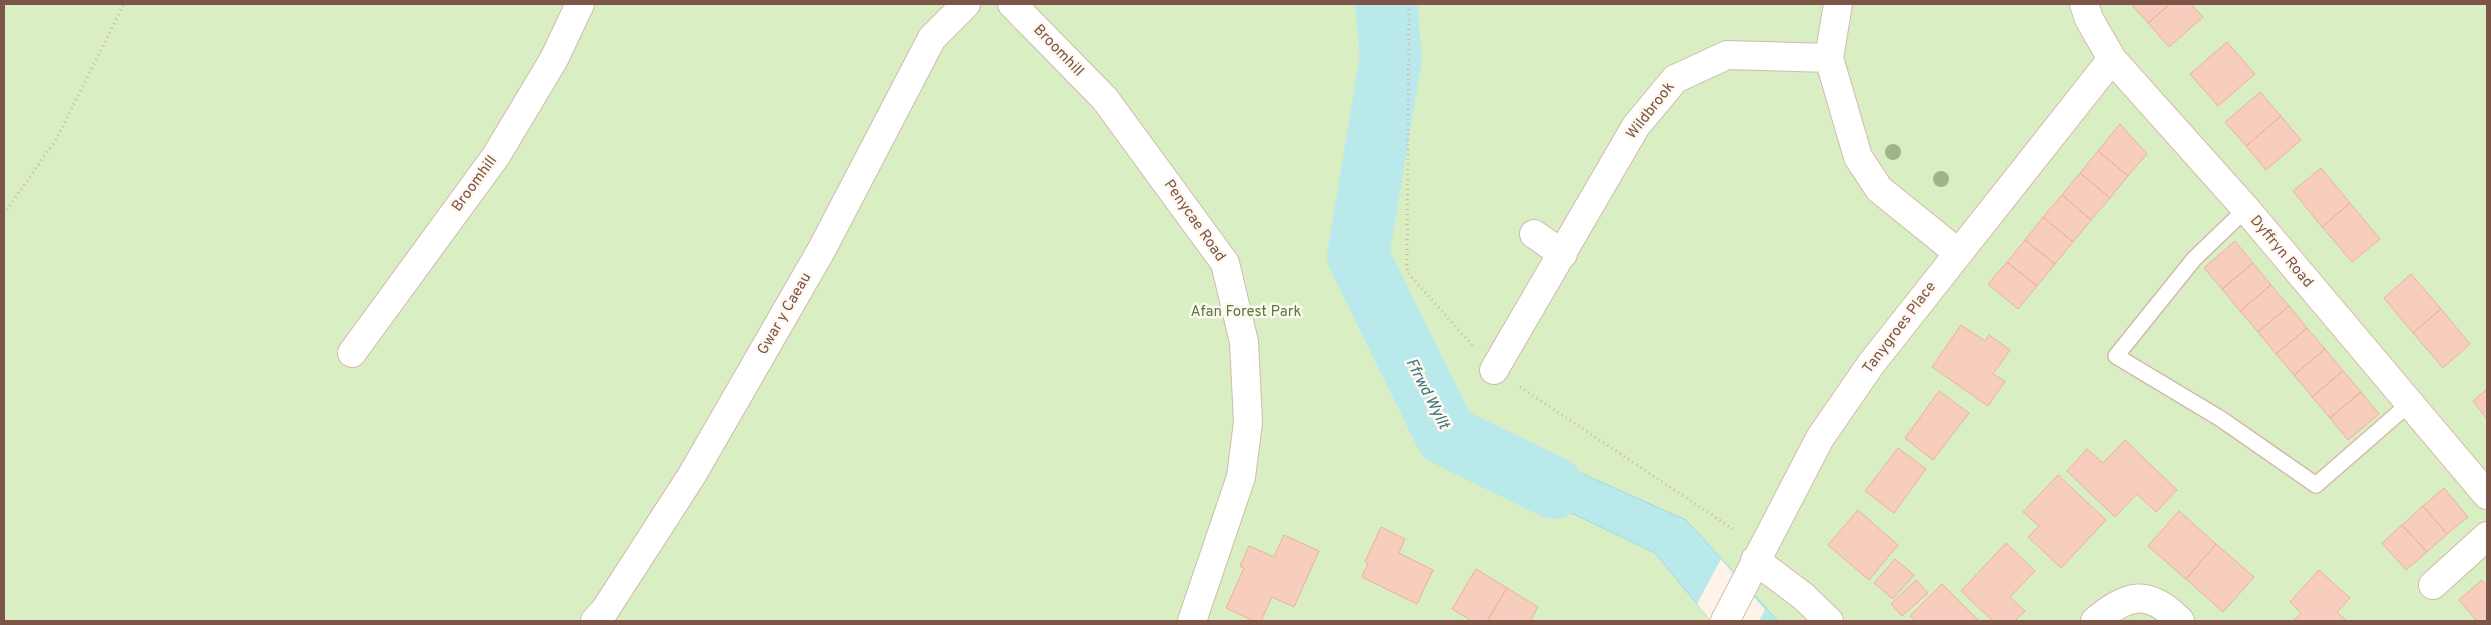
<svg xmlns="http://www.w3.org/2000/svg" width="2491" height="625" font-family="Overpass,sans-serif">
	<rect width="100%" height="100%" fill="#fef3e8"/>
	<path fill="#daeec4" d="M 4,4 L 2487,4 L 2487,621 L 4,621 Z"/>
	<path fill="#bae9eb" stroke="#9fdade" d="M 1485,430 L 1686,520 L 1778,621 L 1711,621 L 1655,553 L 1469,464 Z"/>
	<path fill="#fef3e8" d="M 1721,559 L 1765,610 L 1759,621 L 1711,621 L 1697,604 Z"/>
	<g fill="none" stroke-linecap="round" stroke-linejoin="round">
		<path stroke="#bae9eb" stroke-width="62" d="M 1386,4 L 1391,57 L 1358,256 L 1446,435 L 1554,488"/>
	</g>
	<path fill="#f7cebd" stroke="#ebb19b" d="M 2131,4 L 2170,4 L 2148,23 Z
		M 2170,4 L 2191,4 L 2203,17 L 2169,47 L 2148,23 Z
		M 2227,42 L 2255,74 L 2218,106 L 2190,74 Z
		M 2260,92 L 2281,116 L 2246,146 L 2225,122 Z
		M 2281,116 L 2301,140 L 2266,170 L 2246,146 Z
		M 2120,124 L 2147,154 L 2128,176 L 2098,151 Z
		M 2098,151 L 2128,176 L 2110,198 L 2080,173 Z
		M 2321,168 L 2350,203 L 2322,227 L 2293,191 Z
		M 2080,173 L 2110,198 L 2091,220 L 2062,195 Z
		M 2062,195 L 2091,220 L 2073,242 L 2043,217 Z
		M 2350,203 L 2380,239 L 2352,262 L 2322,227 Z
		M 2043,217 L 2073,242 L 2055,264 L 2025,240 Z
		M 2025,240 L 2055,264 L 2037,286 L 2007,262 Z
		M 2235,241 L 2253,263 L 2222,289 L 2204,268 Z
		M 2007,262 L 2037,286 L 2018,309 L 1988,284 Z
		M 2253,263 L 2271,285 L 2240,311 L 2222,289 Z
		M 2411,274 L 2441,309 L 2413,333 L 2384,298 Z
		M 2271,285 L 2289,306 L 2258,332 L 2240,311 Z
		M 2289,306 L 2307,328 L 2276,354 L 2258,332 Z
		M 2441,309 L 2470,344 L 2443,368 L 2413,333 Z
		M 1961,325 L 1985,341 L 1989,335 L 2010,350 L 1993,374 L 2005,381 L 1988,406 L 1932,367 Z
		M 2307,328 L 2325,349 L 2294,375 L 2276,354 Z
		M 2325,349 L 2343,371 L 2312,397 L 2294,375 Z
		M 2343,371 L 2361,392 L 2330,418 L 2312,397 Z
		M 2487,389 L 2487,419 L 2473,401 Z
		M 1939,391 L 1969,413 L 1933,460 L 1905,438 Z
		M 2361,392 L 2379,414 L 2348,440 L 2330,418 Z
		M 2125,440 L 2177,490 L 2156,512 L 2137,494 L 2115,517 L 2067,471 L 2087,449 L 2103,463 Z
		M 1898,448 L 1926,469 L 1894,513 L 1865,491 Z
		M 2058,475 L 2106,520 L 2061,568 L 2028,537 L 2039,526 L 2023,512 Z
		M 2444,488 L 2468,517 L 2447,534 L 2423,506 Z
		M 2423,506 L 2447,534 L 2427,552 L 2402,525 Z
		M 1858,510 L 1898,545 L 1869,580 L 1828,545 Z
		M 2179,511 L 2216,544 L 2186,579 L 2148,546 Z
		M 2402,525 L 2427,552 L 2406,570 L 2382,543 Z
		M 1381,527 L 1405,539 L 1399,553 L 1433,570 L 1417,604 L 1362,577 L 1368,563 L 1365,562 Z
		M 1284,535 L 1319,551 L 1294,607 L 1272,597 L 1261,621 L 1254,621 L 1226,608 L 1244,568 L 1240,566 L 1249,546 L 1274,557 Z
		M 2006,543 L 2035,571 L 2010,597 L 2025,611 L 2015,621 L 1993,621 L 1961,591 Z
		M 2216,544 L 2254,577 L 2223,612 L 2186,579 Z
		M 1895,559 L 1914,575 L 1893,599 L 1874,583 Z
		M 1476,569 L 1507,588 L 1487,621 L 1472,621 L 1452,609 Z
		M 2319,570 L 2350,598 L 2337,612 L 2347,621 L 2293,621 L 2301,613 L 2290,602 Z
		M 1916,580 L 1928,593 L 1902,616 L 1891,604 Z
		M 2482,580 L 2487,586 L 2487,621 L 2477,621 L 2459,600 Z
		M 1942,584 L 1979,621 L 1916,621 L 1910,616 Z
		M 1507,588 L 1538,607 L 1530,621 L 1487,621 Z"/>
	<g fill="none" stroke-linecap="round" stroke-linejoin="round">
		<g stroke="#d3b9ac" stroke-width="18">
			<path id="lane" d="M 2246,209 L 2194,259 L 2116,356 L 2221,419 L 2316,485 L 2410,403"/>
		</g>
		<g stroke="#d3b9ac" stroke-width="30">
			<path id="street" d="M 1012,4 L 1105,99 L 1225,263 L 1244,342 L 1248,422 L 1241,477 L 1192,621
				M 1838,4 L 1829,58 L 1858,157 L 1879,189 L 1957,252
				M 1534,234 L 1563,254
				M 352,353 L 496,156 L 554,59 L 580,4
				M 1494,370 L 1636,126 L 1675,79 L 1727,55 L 1829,58
				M 1755,560 L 1803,596 L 1829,621
				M 2433,585 L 2487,536
				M 595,621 L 605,610 L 692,475 L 822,249 L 932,38 L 966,4
				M 2095,621 C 2128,594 2148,588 2180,621"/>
		</g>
		<g stroke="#d8bbab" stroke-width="30">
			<path id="secondary" d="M 2084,4 L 2089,19 L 2112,59 L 2246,209 L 2487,495
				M 1725,621 L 1820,438 L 1871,364 L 2112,59"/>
		</g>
		<path stroke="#ddb09f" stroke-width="3" stroke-dasharray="1 4" stroke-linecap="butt" d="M 1409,4 L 1407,272 L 1473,346
			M 4,214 L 57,138 L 124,4
			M 1520,387 L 1736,531"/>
		<use href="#lane" stroke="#fff" stroke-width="15"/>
		<use href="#street" stroke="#fff" stroke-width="28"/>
		<use href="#secondary" stroke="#fff" stroke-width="28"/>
	</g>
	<g fill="#a2b289">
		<circle cx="1893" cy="152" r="8"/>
		<circle cx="1941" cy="179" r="8"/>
	</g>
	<g text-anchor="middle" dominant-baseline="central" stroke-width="5" stroke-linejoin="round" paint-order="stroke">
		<g font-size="15" fill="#7c5548" stroke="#fff8f0">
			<text transform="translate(1058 51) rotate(46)">Broomhill</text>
			<text transform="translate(1651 111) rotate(-52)">Wildbrook</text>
			<text transform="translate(475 184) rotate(-54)">Broomhill</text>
			<text transform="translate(1194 221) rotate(55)">Penycae Road</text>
			<text transform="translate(2281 252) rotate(50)">Dyffryn Road</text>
			<text transform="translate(785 314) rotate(-60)">Gwar y Caeau</text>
			<text transform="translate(1900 328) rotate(-53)">Tanygroes Place</text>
		</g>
		<g font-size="15" fill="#567d3c" stroke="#fff8f0">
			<text x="1246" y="312">Afan Forest Park</text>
		</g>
		<g font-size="16" font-style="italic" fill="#37767b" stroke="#fff8f0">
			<text transform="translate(1427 394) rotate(63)">Ffrwd Wyllt</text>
		</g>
	</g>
	<rect width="2491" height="625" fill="none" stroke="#7c5548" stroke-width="10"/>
</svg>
